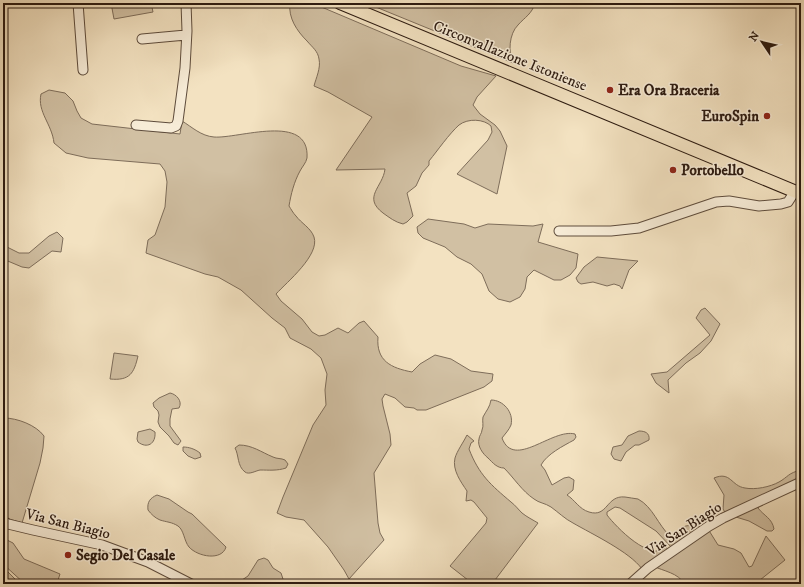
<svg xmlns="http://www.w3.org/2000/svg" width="804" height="587" font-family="'IM FELL DW Pica',serif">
	<rect width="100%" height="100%" fill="#f3e2c1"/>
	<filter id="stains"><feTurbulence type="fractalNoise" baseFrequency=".005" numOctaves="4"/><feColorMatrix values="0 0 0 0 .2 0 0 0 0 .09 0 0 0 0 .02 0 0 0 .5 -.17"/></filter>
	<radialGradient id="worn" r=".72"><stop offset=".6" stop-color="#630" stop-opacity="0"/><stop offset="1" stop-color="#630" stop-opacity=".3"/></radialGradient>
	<path fill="#d1c0a3" stroke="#7e6d5a" d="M 111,3 L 151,3 L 153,12 L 114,19 Z
		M 290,3 L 312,3 L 461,66 L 496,76 L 477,97 L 473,105 L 480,114 L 495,125 L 500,131 L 507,146 L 497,194 L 457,174 L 488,140 L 492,132 L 491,126 C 484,119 468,118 459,125 C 449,134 438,150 429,161 L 429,165 L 422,173 L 416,186 L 407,193 L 413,216 L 407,222 L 403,224 C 395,222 390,218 383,213 C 362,197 383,187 385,169 L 336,170 L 372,117 L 328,92 L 314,86 C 316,78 321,68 319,59 C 318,51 312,47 307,41 C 297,31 288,18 290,3 Z
		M 366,3 L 535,3 C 532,14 525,17 518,25 C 509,34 508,52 513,63 Z
		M 49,90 L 65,93 L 73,101 L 77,111 L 81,118 L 92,124 L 180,134 L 182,121 C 192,127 201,136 214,137 C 238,139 310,112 307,158 C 306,163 302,167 300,171 C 294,182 291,194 289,206 C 291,209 293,213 296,216 C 301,223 311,228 314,237 C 320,255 287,282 276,294 L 281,301 L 302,319 L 312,332 L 319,336 L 325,335 L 338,328 L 348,333 L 359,323 L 364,321 L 378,337 C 376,361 391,368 412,372 L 420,364 L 435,355 L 451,359 L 471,371 L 493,374 L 492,381 L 484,387 L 426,410 L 417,410 L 414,408 L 405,407 L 395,398 L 385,394 L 382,399 L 383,406 L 390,434 L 391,445 L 374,473 L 378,523 L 380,533 L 384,540 L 349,579 L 344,570 L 328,547 L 304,520 L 286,517 L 277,513 L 283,497 L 313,425 L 326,405 L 325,390 L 327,374 L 321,358 L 311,349 L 290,338 L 285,328 L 272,318 L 241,290 L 218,277 L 205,274 L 146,253 L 148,240 L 155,235 L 165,207 L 167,182 L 165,171 L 160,164 L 88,158 L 66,153 L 54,143 C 52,124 37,112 41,94 Z
		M 428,219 L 464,224 L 475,228 L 488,224 L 533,226 L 543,224 L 538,242 L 578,254 L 576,268 L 570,275 L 561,280 L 554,280 L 534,270 L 527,277 L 525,289 L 520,297 L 510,302 L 498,299 L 489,291 L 482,274 L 471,264 L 457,257 L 445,247 L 423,238 L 418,233 L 417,227 Z
		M 57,232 L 63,238 L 61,252 L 52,251 L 29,268 L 22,267 L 3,259 L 3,245 L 19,253 L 29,253 L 49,236 Z
		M 597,257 L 638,261 L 629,270 L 622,289 L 620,286 L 614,284 L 607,286 L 593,282 L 581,284 L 578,282 L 576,278 L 584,267 Z
		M 705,308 L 720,324 L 711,341 L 700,353 L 686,363 L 668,380 L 669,393 L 656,383 L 651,374 L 667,372 L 710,335 L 696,318 L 701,310 Z
		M 114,353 L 138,356 C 134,373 130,381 110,379 Z
		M 170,393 C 176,394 183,401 179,408 L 172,409 L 170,419 L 170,426 L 181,441 L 178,445 L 174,443 L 169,436 L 160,427 L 158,422 L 159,415 L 158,411 L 154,407 L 153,403 L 159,398 Z
		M 491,400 C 503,400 514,412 511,425 C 509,430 505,434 502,438 C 514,470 552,428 575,434 L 576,437 L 574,440 C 563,446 547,454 541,465 L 545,470 L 552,485 L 564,478 L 569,477 L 574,480 L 573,490 L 567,495 C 575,500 579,509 589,512 C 608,518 606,495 625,497 C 629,498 634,498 638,499 C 653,507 658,525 670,536 L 674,536 C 679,531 683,524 691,526 L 693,530 L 690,537 L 673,549 L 656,531 L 620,508 L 615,507 L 607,512 L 607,515 C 616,527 651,563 666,547 L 669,551 L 642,569 C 630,552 592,534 573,523 C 565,519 558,512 551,507 C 545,503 539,503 534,499 C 522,491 514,478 504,468 C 497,468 493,463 488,458 C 483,454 477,446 479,439 C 479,436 482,433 482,430 C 484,426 482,421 483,417 C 486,411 490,407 491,400 Z
		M 4,418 C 17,418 36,425 44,436 L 43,448 L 40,463 L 22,523 L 3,517 Z
		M 150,429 L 155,432 C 156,444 147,449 138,442 L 137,439 L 138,432 Z
		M 639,431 C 645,431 650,433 649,440 L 639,445 L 635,445 L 626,452 L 621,461 L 614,459 L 611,454 L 613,447 L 622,445 L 628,436 Z
		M 467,435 L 474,441 L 471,443 L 469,449 C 479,475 491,485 511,502 C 515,505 518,509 522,513 C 527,517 533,520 538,523 L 492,584 L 473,584 L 450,566 L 486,523 L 487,518 L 474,502 L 471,500 L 466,501 L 467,491 C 461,482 452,470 455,458 C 457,451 463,443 467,435 Z
		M 239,445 C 252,445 261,452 273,457 C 277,459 281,458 285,460 L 288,464 L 286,468 C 277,471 269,470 260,470 C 255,471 249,475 245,472 C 237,466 239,455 235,448 Z
		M 183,447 C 189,447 195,449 200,453 L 201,457 L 195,459 L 188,456 L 183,451 Z
		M 801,470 L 801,484 L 760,505 L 758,508 C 764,516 772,518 774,529 L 772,531 L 767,531 L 749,521 L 726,514 L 723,509 L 724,495 L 714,478 C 731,471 731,486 745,488 C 755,490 770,487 779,482 C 788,477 788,473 801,470 Z
		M 157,495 L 169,499 L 188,512 L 192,514 L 226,547 C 222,561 198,557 189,547 C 184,541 184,530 178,526 C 172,522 166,522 160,520 C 155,518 151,514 148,510 C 147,502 150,498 157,495 Z
		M 708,529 L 718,545 L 734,549 L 741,553 L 749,567 L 752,566 L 766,536 L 785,560 L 755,584 L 684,584 C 679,573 663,571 653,566 Z
		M 3,538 L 13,543 L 24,559 L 60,574 L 58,580 L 67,584 L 25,584 L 3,564 Z
		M 264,558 L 268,560 L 273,568 L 281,573 L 284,582 L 283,584 L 241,584 L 242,580 L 248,576 L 258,560 Z
		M 3,567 L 20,584 L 3,584 Z"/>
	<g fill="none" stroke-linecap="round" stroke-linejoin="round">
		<g stroke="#5e4c3c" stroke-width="11">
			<path id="minor" d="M 78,3 L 83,70
				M 142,39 L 186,35
				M 136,125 L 171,128 L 176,126 L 178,121 L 185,68 L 187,31 L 186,3
				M 559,231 L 611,231 L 639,228 L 716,202 L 729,201 L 759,206 L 781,204 L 788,202 L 795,191
				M 3,521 L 8,524 L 33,530 L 102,545 L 148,562 L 191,584
				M 630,584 L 648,568 L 709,526 L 723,518 L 801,482"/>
		</g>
		<g stroke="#2c1a10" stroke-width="14">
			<path id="major" d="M 340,3 L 801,194"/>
		</g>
		<use href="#minor" stroke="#f7ecd7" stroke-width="9"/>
		<use href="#major" stroke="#f3e2c1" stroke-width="12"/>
	</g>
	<g fill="#8f2418" stroke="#f7ecd7" stroke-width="1.5">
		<circle cx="610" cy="90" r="4"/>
		<circle cx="767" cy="116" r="4"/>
		<circle cx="673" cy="170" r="4"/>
		<circle cx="68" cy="555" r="4"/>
	</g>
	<g text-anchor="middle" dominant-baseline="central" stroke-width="3" stroke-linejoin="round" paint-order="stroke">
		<g font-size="15" fill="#2c1a10" stroke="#f7ecd7">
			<text transform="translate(510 56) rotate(22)">Circonvallazione Istoniense</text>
			<text transform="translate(68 524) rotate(14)">Via San Biagio</text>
			<text transform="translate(684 529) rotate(-33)">Via San Biagio</text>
		</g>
		<g font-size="15" font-weight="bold" fill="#2c1a10" stroke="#f7ecd7" text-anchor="start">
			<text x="618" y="90">Era Ora Braceria</text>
			<text x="759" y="116" text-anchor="end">EuroSpin</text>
			<text x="681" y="170">Portobello</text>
			<text x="76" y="555">Segio Del Casale</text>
		</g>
	</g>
	<rect width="804" height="587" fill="none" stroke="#f3e2c1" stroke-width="16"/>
	<rect x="4" y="4" width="796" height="579" fill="none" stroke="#2c1a10" stroke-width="2"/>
	<rect x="8" y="8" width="788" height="571" fill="none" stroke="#2c1a10"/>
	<g transform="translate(762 42) rotate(305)" stroke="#f7ecd7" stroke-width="3" paint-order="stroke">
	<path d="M0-3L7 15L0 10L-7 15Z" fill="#2c1a10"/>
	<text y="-6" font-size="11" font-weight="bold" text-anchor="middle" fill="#2c1a10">N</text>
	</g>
	<rect width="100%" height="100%" filter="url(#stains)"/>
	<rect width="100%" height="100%" fill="url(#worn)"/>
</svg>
